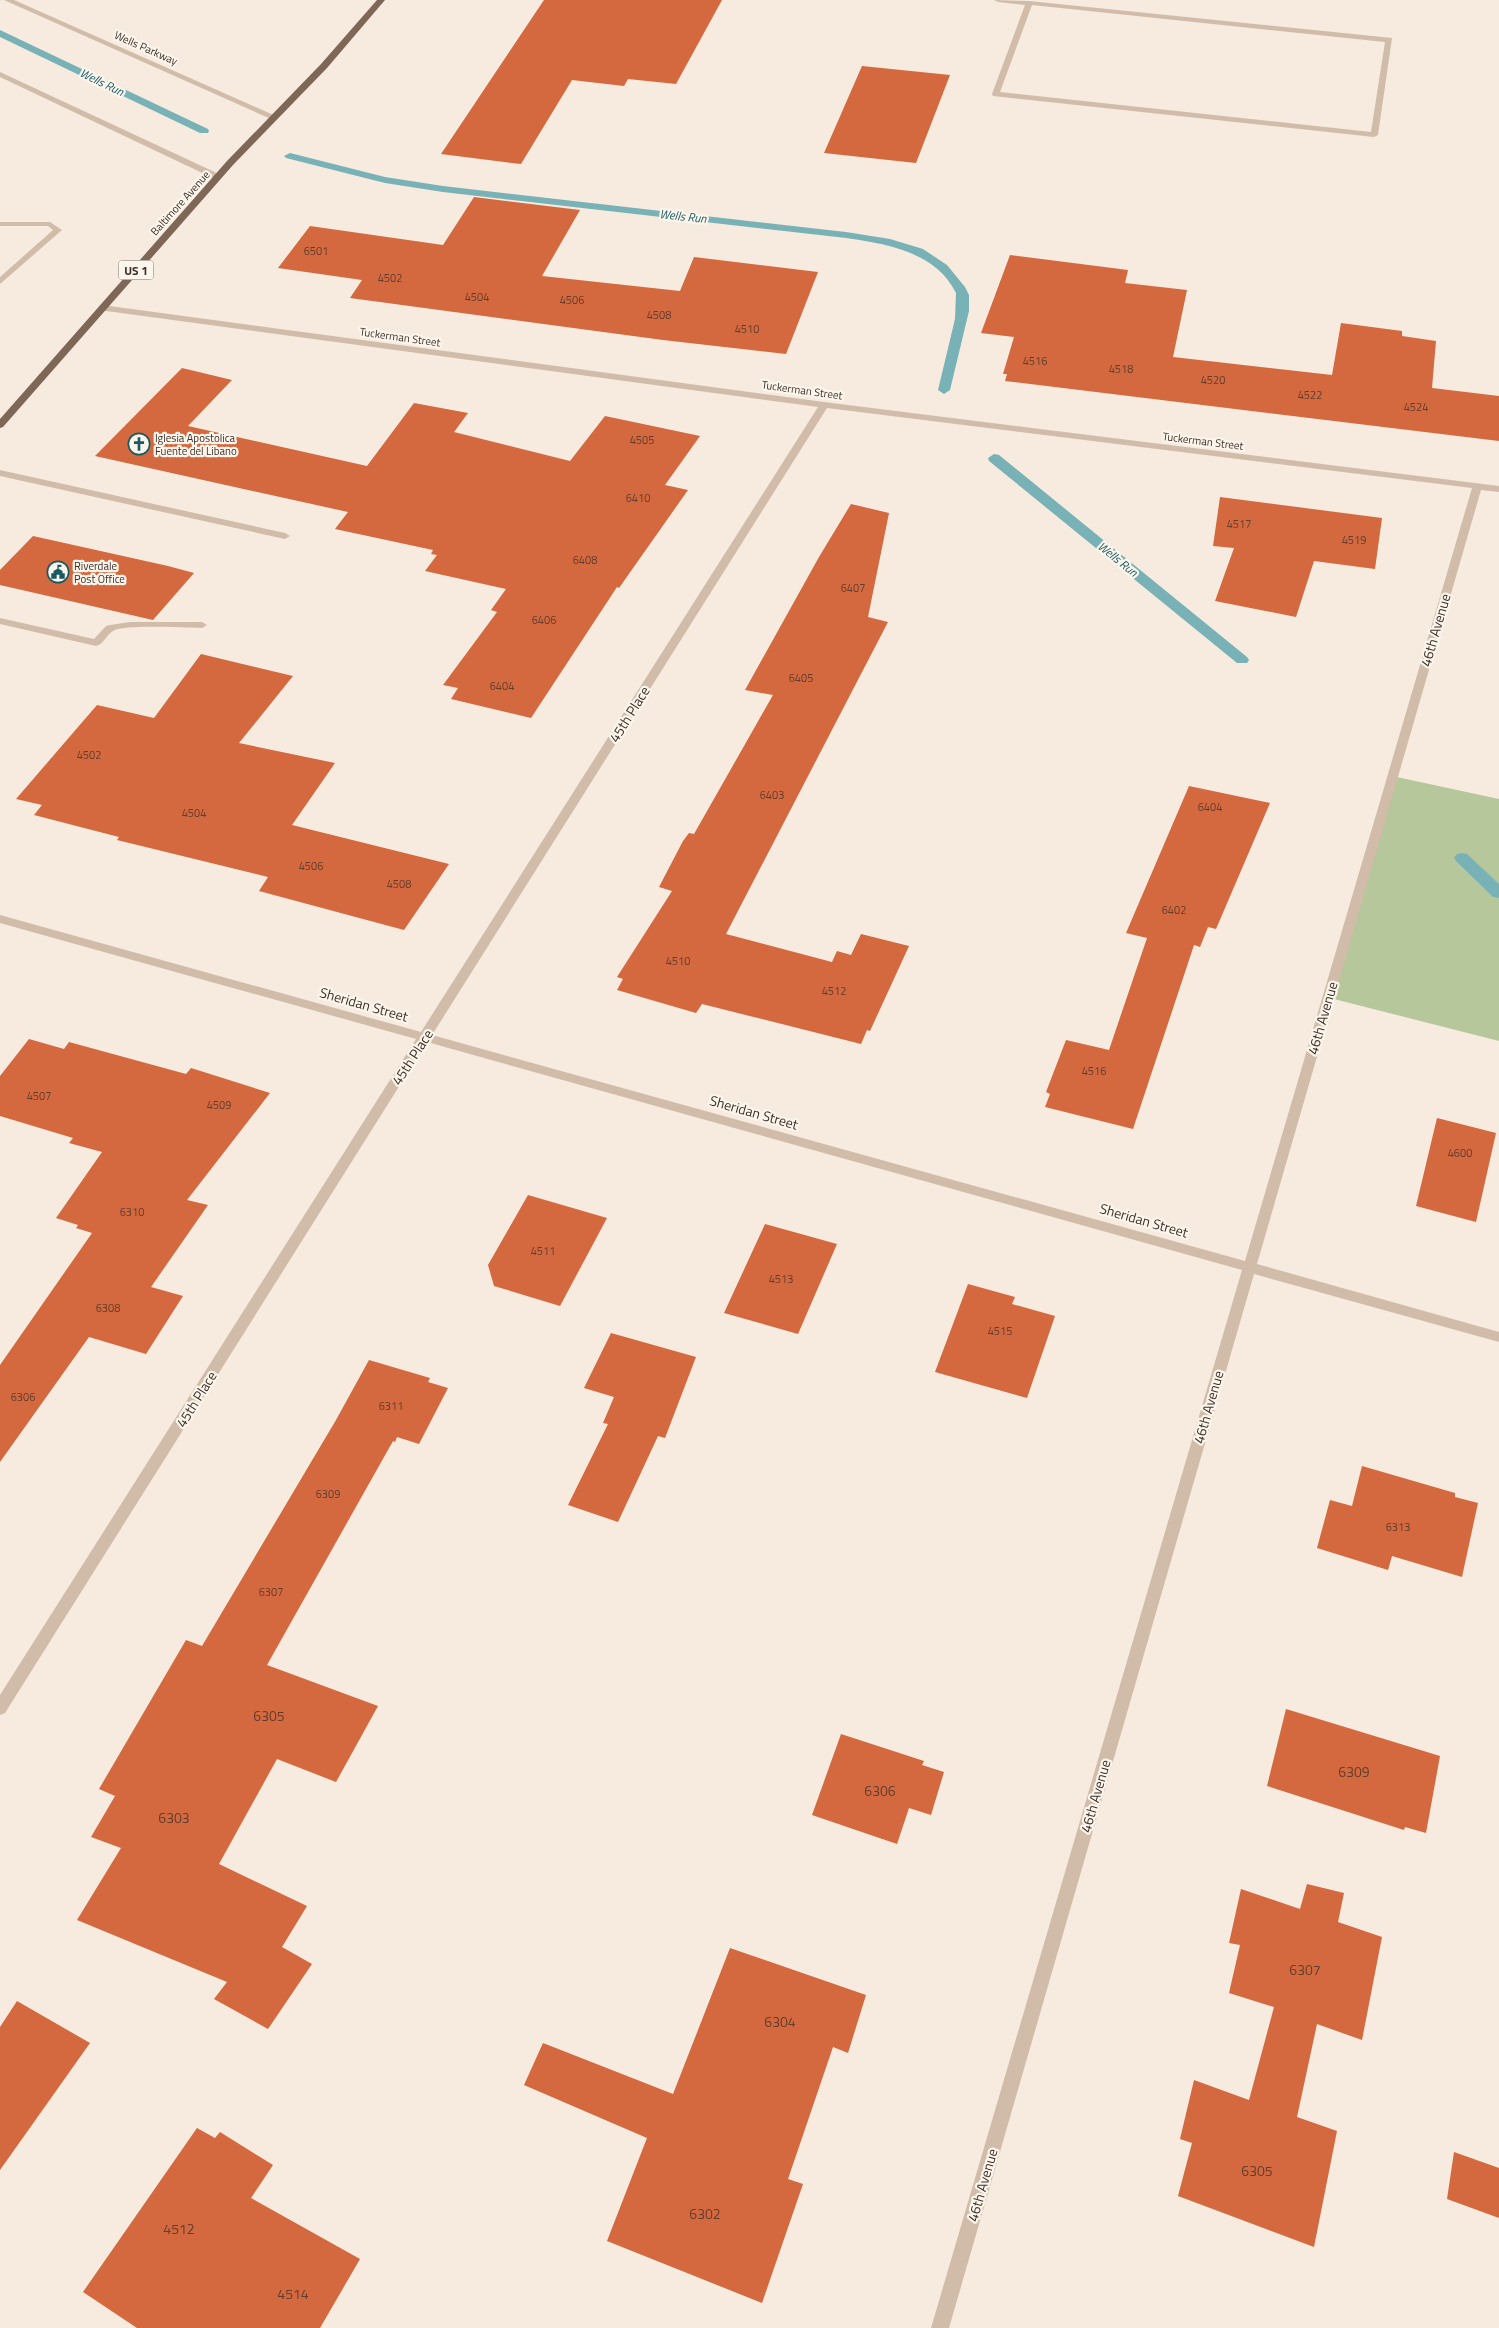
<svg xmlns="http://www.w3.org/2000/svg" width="1499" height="2328" font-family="'Titillium Web',sans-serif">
	<rect width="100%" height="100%" fill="#f6ebde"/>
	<path fill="#b7c79c" d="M 1392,776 L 1499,799 L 1499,1041 L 1330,998 Z"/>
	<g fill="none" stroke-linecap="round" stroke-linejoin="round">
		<path fill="#79b2b6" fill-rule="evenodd" d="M 0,30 L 208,129 L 209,131 L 208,133 L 200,133 L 0,37 Z
			M 290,153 L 385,177 L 443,186 L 846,232 L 890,239 L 923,249 L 947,265 L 965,287 L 969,295 L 969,311 L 950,390 L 944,394 L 938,390 L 955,319 L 956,293 C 936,252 887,244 846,238 L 443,192 L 385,183 L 286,158 L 284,156 Z
			M 994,454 L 999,455 L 1247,657 L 1249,660 L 1247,663 L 1237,663 L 989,461 L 988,458 Z
			M 1462,853 L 1467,854 L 1499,884 L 1499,898 L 1493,897 L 1457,862 L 1454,858 L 1457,854 Z"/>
	</g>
	<path fill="#d4683e" d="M 544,0 L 722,0 L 676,84 L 628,79 L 624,86 L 572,80 L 521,164 L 441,154 Z
		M 862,66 L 950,75 L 916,163 L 824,153 Z
		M 474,197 L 580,210 L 542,276 L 680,291 L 694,257 L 818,272 L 786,354 L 663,340 L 350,298 L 362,280 L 278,268 L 310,226 L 443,245 Z
		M 1010,255 L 1128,270 L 1125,283 L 1187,290 L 1173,357 L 1332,375 L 1341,323 L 1402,331 L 1402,336 L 1436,341 L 1432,388 L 1499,396 L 1499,441 L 1005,381 L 1007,374 L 1003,374 L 1014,337 L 981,333 Z
		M 182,368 L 232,380 L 188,426 L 367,466 L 414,403 L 468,413 L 454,432 L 570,461 L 605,416 L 700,436 L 665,485 L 688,490 L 619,588 L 617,587 L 531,718 L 451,699 L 458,688 L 443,685 L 497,612 L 491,610 L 506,589 L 425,571 L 437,555 L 431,554 L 433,550 L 335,529 L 348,512 L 95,456 Z
		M 1220,497 L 1382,518 L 1375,569 L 1314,561 L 1296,617 L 1215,601 L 1234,548 L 1213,546 Z
		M 851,504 L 889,513 L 868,617 L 888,622 L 726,934 L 832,962 L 837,951 L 851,955 L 861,934 L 909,946 L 870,1031 L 867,1030 L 861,1044 L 702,1004 L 696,1013 L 617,990 L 623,979 L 617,977 L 672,891 L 659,887 L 683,841 L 689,833 L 694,834 L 773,695 L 745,690 L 819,557 Z
		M 33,536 L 168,566 L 194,573 L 153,620 L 0,585 L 0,570 Z
		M 201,654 L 293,676 L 239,743 L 335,763 L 292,825 L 449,864 L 404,930 L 259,891 L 268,877 L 117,840 L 119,837 L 34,815 L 42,805 L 16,799 L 97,705 L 154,718 Z
		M 1189,786 L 1270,803 L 1216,929 L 1208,927 L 1200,947 L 1194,945 L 1133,1129 L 1045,1107 L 1050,1094 L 1046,1092 L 1066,1040 L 1109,1050 L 1147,938 L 1126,933 Z
		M 29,1039 L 64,1049 L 69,1042 L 186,1074 L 191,1068 L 270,1093 L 187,1200 L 208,1205 L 151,1287 L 183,1296 L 146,1354 L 89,1337 L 0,1462 L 0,1365 L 92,1233 L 76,1228 L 78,1225 L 56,1218 L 102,1152 L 69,1143 L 73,1138 L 0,1116 L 0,1076 Z
		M 1437,1118 L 1496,1133 L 1476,1222 L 1416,1206 Z
		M 528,1195 L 607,1218 L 560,1306 L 494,1286 L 488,1265 Z
		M 765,1224 L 837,1244 L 798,1334 L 724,1313 Z
		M 968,1284 L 1015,1297 L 1012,1304 L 1055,1316 L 1027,1398 L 935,1372 Z
		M 611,1333 L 696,1357 L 665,1438 L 658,1436 L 618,1522 L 568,1505 L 608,1424 L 603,1423 L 614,1397 L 584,1388 Z
		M 369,1360 L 430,1378 L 428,1382 L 448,1388 L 419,1444 L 397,1437 L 395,1442 L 393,1441 L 267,1665 L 378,1706 L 336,1782 L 277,1759 L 219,1864 L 307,1906 L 282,1947 L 312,1964 L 268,2029 L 214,1999 L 227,1982 L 77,1920 L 121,1848 L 91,1837 L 115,1796 L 99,1789 L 186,1640 L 202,1646 L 336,1420 Z
		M 1362,1466 L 1455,1493 L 1455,1497 L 1478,1503 L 1462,1577 L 1392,1556 L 1388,1570 L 1317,1548 L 1330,1500 L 1352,1506 Z
		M 1286,1709 L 1440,1756 L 1426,1833 L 1405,1827 L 1404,1830 L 1267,1786 Z
		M 841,1734 L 924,1761 L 922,1765 L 944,1772 L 931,1815 L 909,1808 L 897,1844 L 812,1815 Z
		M 1307,1884 L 1344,1893 L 1338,1922 L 1382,1937 L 1362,2040 L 1317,2024 L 1297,2117 L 1337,2131 L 1314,2247 L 1178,2196 L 1192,2143 L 1180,2139 L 1194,2080 L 1249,2100 L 1274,2007 L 1229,1993 L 1240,1945 L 1229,1943 L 1241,1889 L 1300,1909 Z
		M 730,1948 L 866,1995 L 848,2053 L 833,2047 L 788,2179 L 803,2184 L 762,2303 L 607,2241 L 647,2138 L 524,2085 L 543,2043 L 673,2094 Z
		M 17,2001 L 90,2043 L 0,2170 L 0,2027 Z
		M 197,2128 L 215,2138 L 220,2132 L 273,2165 L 251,2198 L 360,2259 L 320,2328 L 137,2328 L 83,2292 Z
		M 1454,2152 L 1499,2168 L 1499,2218 L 1447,2199 Z"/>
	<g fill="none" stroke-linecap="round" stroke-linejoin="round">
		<path fill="#d0bca8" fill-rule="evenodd" d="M 4,0 L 14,0 L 278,117 L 271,119 Z
			M 994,0 L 1029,1 L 1392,38 L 1378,135 L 1374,137 L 993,96 L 992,94 L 1025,5 L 998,2 ZM 1032,5 L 1385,42 L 1371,132 L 1000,92 Z
			M 0,72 L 221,175 L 222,177 L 215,179 L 0,77 Z
			M 0,222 L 50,222 L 62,230 L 0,284 L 0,277 L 53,230 L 48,226 L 0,226 Z
			M 102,305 L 824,402 L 1499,486 L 1499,492 L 1481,490 L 1257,1264 L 1499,1332 L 1499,1342 L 1254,1274 L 949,2328 L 931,2328 L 1242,1270 L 427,1042 L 5,1713 L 0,1715 L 0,1695 L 416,1039 L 0,923 L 0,915 L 421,1032 L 818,407 L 99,310 L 99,306 ZM 827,408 L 1472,488 L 1245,1261 L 432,1035 Z
			M 0,470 L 285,533 L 290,536 L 285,539 L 0,476 Z
			M 0,618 L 94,639 L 106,626 L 110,625 L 130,622 L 202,622 L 207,625 L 202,628 C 185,628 125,624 113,631 C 106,635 104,644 96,646 L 0,624 Z"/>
		<path fill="#7f6758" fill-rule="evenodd" d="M 377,0 L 385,0 L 327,68 L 233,165 L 3,427 L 0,428 L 0,419 L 227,161 L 321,64 Z"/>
	</g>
	<defs>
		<g id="church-ring" transform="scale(1.125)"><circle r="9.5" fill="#fcf5ec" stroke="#195b63" stroke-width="1.5"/><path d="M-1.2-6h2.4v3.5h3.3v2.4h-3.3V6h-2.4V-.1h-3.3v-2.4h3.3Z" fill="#195b63"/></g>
		<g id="civic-ring" transform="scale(1.125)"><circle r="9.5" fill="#fcf5ec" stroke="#195b63" stroke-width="1.5"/><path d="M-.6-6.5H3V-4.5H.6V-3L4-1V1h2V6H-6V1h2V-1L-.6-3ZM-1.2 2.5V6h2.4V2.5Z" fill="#195b63"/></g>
	</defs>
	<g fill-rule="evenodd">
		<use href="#church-ring" x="139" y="444"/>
		<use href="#civic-ring" x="58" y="572"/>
	</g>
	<g text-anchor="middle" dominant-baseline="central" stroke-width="4.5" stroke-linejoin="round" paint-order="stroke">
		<g font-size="11" fill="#3c3029" stroke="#fcf5ec">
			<text transform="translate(146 48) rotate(24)">Wells Parkway</text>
			<text transform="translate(180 203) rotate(-48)">Baltimore Avenue</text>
			<text transform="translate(400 337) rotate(8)">Tuckerman Street</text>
			<text transform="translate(802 390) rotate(8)">Tuckerman Street</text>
			<text transform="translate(1203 441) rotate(7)">Tuckerman Street</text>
		</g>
		<g font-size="11" fill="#623e2e">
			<text x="316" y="251">6501</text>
			<text x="390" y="278">4502</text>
			<text x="477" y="297">4504</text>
			<text x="572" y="300">4506</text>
			<text x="659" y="315">4508</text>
			<text x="747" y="329">4510</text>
			<text x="1035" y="361">4516</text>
			<text x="1121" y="369">4518</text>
			<text x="1213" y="380">4520</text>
			<text x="1310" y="395">4522</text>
			<text x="1416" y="407">4524</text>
			<text x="642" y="440">4505</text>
			<text x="638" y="498">6410</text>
			<text x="1239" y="524">4517</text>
			<text x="1354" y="540">4519</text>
			<text x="585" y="560">6408</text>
			<text x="853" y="588">6407</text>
			<text x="544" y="620">6406</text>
			<text x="801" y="678">6405</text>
			<text x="502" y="686">6404</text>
			<text x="89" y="755">4502</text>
			<text x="772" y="795">6403</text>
			<text x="1210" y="807">6404</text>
			<text x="194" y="813">4504</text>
			<text x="311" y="866">4506</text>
			<text x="399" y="884">4508</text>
			<text x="1174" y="910">6402</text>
			<text x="678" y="961">4510</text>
			<text x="834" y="991">4512</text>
			<text x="1094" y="1071">4516</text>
			<text x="39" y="1096">4507</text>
			<text x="219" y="1105">4509</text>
			<text x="1460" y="1153">4600</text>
			<text x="132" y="1212">6310</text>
			<text x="543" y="1251">4511</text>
			<text x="781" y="1279">4513</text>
			<text x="108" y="1308">6308</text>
			<text x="1000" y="1331">4515</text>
			<text x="23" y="1397">6306</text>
			<text x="391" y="1406">6311</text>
			<text x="328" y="1494">6309</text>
			<text x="1398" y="1527">6313</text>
			<text x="271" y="1592">6307</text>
		</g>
		<g font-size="11" fill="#3c3029" stroke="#fcf5ec" text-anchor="start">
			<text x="155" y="438">Iglesia Apostolica<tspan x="155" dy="13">Fuente del Libano</tspan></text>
			<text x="74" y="566">Riverdale<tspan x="74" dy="13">Post Office</tspan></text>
		</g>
		<g font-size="12" font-style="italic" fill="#195b63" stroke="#fcf5ec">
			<text transform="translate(102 82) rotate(26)">Wells Run</text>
			<text transform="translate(683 216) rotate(6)">Wells Run</text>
			<text transform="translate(1118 559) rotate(39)">Wells Run</text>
		</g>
		<rect fill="#fcf5ec" stroke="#766b64" stroke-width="1" x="118.5" y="260.5" width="35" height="19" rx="4"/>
		<g font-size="12" font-weight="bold" fill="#3c3029">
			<text x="136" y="270">US 1</text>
		</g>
		<g font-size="14" fill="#3c3029" stroke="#fcf5ec">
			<text transform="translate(1435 630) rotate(-74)">46th Avenue</text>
			<text transform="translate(629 714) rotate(-58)">45th Place</text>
			<text transform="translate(364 1004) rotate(16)">Sheridan Street</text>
			<text transform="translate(1322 1018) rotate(-74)">46th Avenue</text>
			<text transform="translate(412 1057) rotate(-57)">45th Place</text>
			<text transform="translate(754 1112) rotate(16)">Sheridan Street</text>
			<text transform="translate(1144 1220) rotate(16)">Sheridan Street</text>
			<text transform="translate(196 1399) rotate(-58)">45th Place</text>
			<text transform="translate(1208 1407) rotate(-74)">46th Avenue</text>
			<text transform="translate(1095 1796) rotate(-74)">46th Avenue</text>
			<text transform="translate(982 2185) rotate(-74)">46th Avenue</text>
		</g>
		<g font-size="14" fill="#623e2e">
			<text x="269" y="1715">6305</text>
			<text x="1354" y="1771">6309</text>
			<text x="880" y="1790">6306</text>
			<text x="174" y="1817">6303</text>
			<text x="1305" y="1969">6307</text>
			<text x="780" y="2021">6304</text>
			<text x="1257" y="2170">6305</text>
			<text x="705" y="2213">6302</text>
			<text x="179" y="2228">4512</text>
			<text x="293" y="2293">4514</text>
		</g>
	</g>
</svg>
